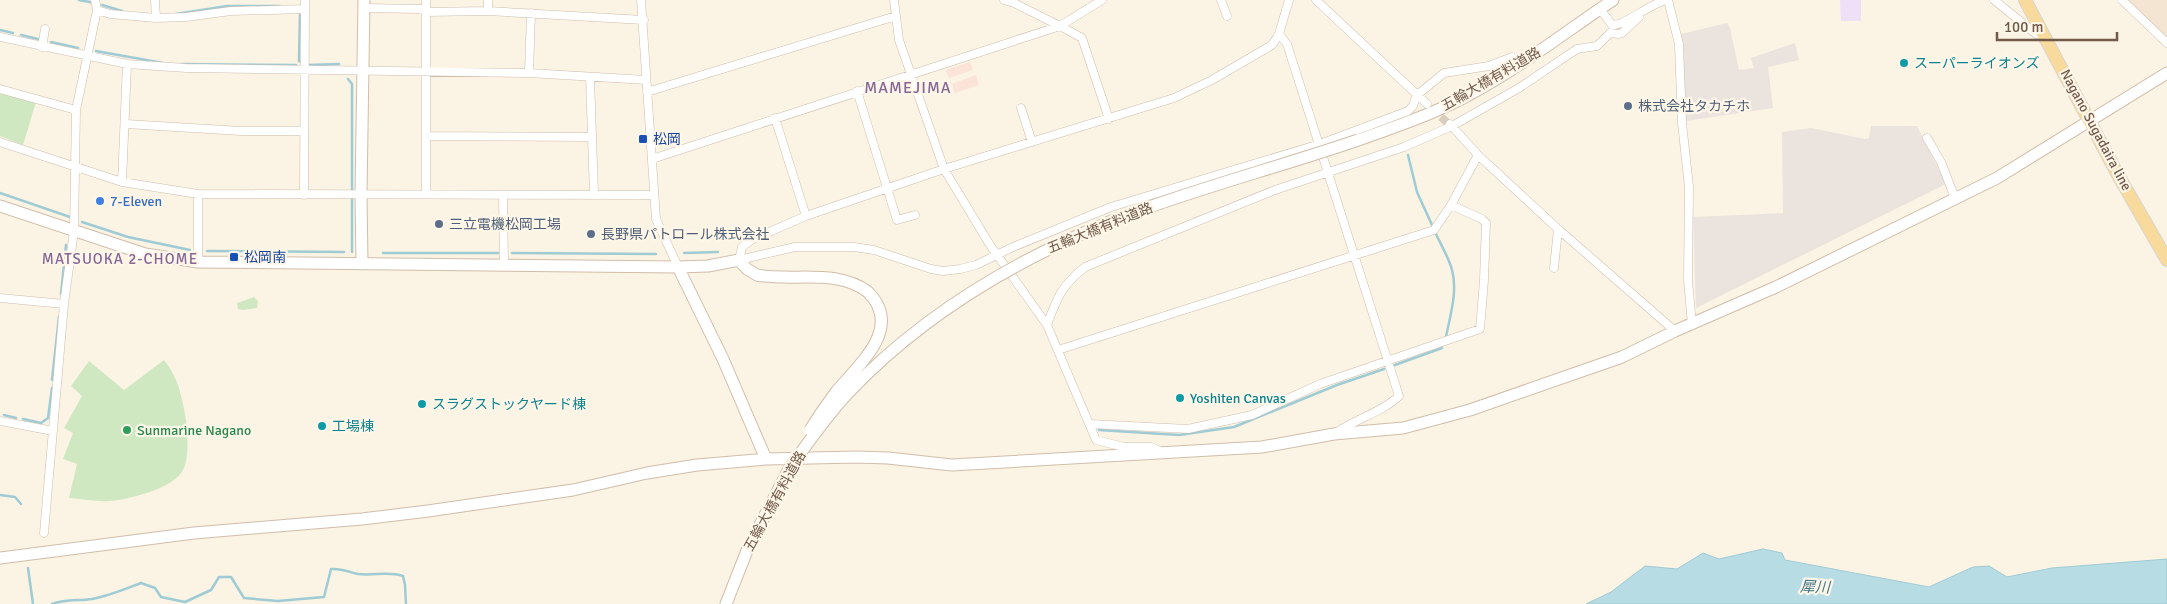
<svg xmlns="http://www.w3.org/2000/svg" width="2167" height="604" font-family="Signika,'Noto Sans JP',sans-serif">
	<rect width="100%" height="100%" fill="#fbf3e3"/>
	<path fill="#f3e5d2" d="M 2125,0 L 2167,0 L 2167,39 Z"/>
	<path fill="#fbe3d7" d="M 970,62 L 973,70 L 949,78 L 946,70 Z
		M 976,75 L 979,85 L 955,93 L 952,84 Z"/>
	<path fill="#ebe4de" d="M 1727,23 L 1730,28 L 1739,70 L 1754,68 L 1751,58 L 1795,43 L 1799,60 L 1768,67 L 1773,108 L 1686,121 L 1681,34 Z
		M 1871,126 L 1917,126 L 1946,184 L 1696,308 L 1693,217 L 1783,213 L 1782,132 L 1811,128 L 1865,139 L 1869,138 Z"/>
	<path fill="#f0e0f7" d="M 1840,0 L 1861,0 L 1861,21 L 1841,21 Z"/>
	<path fill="#d0e8c2" d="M 0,93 L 36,102 L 23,145 L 0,136 Z
		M 254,297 L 258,301 L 257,308 L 243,310 L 238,309 L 237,303 Z
		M 164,360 C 179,378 182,398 186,420 C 187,435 190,456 183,470 C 174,488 131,499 111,501 C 97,502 83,499 69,498 L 77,464 L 63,459 L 73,433 L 64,428 L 82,396 L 71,386 L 89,361 L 124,390 Z"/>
	<path fill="#b8dce4" stroke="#9fcbd5" d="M 1763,549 L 1782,553 L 1785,560 L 1929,587 L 1973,567 L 1989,566 L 2007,577 L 2052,568 L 2167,559 L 2167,604 L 1586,604 L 1611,592 L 1645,566 L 1677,569 L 1703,553 L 1719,559 Z"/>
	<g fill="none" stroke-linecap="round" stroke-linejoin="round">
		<path stroke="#9fcbd5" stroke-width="2.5" d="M 79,0 L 95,3
			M 102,5 L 122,11
			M 300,13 L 299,61 L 308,65 L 339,64
			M 176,14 L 227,6 L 280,6
			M 0,30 L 13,33
			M 21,35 L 38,39
			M 51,42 L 78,48
			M 96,51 L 163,63
			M 181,64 L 296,65
			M 348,79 L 352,84 L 352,191
			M 1408,155 L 1417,192 L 1432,225
			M 0,193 L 70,217
			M 82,222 L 128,237 L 190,250
			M 1436,234 C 1441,245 1449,258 1452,270 C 1458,291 1450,316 1446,337
			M 207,251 L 344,252
			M 352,252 L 352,198
			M 383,253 L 498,253
			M 512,253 L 656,254
			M 684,253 L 718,252
			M 61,294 L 66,245
			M 1395,365 L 1442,348
			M 52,380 L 59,317
			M 4,415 L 16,418
			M 23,419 L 41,423 L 48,418 L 52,388
			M 1099,430 L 1179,435 L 1234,427 L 1337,385 L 1384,369
			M 0,495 L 15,497 L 21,504
			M 28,568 L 33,604
			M 52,604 C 66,599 78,601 92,599 C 109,596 125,589 141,583 L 155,588 L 161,597 L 185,602 L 211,590 L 219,577 L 231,577 L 244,598 L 278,601 L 324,597 L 331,569 C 342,568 348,572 358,574 C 373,576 388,571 403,576 L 405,585 L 406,604"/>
		<path stroke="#d9cdbd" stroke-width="8" stroke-dasharray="8 4" stroke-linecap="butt" d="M 1432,109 L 1448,123"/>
		<g stroke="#cebdad" stroke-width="9">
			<path id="street" d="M 155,0 L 156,18
				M 426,0 L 426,194
				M 641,0 L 656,219 L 678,267
				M 894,0 L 899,40 L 944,169 L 990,245 L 1047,325 L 1096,440 L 1124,447 L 1151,447 L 1160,451
				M 1004,0 L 1014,3 L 1060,26 L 1102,0
				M 1221,0 L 1227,16
				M 1289,0 L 1279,34 L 1272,45 L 1212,80 L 1174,98 L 944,169 L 806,216 L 751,240 L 742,247 L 739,260 L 795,247 L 854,247 L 874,250 L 931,269 L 943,271 L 960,269 L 976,265 L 1013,247 L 1111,207 L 1320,144 L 1408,111 L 1413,106 L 1416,96 L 1444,73 L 1489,66 L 1512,57
				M 1316,0 L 1427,104
				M 1668,0 L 1679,44 L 1682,123 L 1689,187 L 1688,280 L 1692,325
				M 1994,0 L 2036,34 L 2044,35
				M 2122,0 L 2167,43
				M 364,8 L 421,9 L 426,12 L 488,11 L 644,20
				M 1600,9 L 1612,25 C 1623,27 1649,4 1666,0
				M 97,10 L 110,14 L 156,18 L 186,17 L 231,11 L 305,9
				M 488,11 L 488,0
				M 1610,33 L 1619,34 L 1622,33 L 1639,17
				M 1279,34 L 1287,44 L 1399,396 C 1384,411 1356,419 1337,432
				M 0,37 L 127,64 L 186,68 L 529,73 L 646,80
				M 42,47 L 45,29
				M 529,73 L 531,13
				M 590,77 L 594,195
				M 0,89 L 76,110
				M 857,91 L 897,220 L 915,215
				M 647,92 L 896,16
				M 1021,108 L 1032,142
				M 775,118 L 806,216
				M 126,124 L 241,131 L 303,131
				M 1450,124 L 1478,155 L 1558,229 L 1675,331
				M 427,136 L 592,137
				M 1927,138 L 1941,162 L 1955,198
				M 0,142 L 122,182 L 198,194 L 653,195
				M 652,159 L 1060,26 L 1082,38 L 1109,119
				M 122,182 L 127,64
				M 304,195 L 305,0
				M 503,196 L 504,266
				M 198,262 L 198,194
				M 1554,268 L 1558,229
				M 0,298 L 64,304
				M 1047,325 C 1057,298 1061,286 1085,267 L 1275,190 L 1404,147 L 1452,126 L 1519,88 L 1577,49 L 1597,46 L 1610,33
				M 1058,350 L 1434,230 L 1451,205 L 1478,155
				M 0,421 L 53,431
				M 1090,424 L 1188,429 L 1252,415 L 1320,384 L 1480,329 L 1484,280 L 1486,223 L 1482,219 L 1451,205
				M 44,533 L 64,304 L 74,231 L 76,110 L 97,10 L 95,0"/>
		</g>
		<g stroke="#d1bdaa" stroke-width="13">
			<path id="secondary" d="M 1358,140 C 1397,126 1437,113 1474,92 C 1523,65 1567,31 1613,0
				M 0,206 L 145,254 L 198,262 L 678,267 L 708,266 L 739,260 L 747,269 L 757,275 C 793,282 837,268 868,292
				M 362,264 L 361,194 L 364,0
				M 678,267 L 723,359 L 766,459
				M 0,558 L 194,533 L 362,519 L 428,511 L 573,490 L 647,473 L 697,465 L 766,459 L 856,457 L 888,458 L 952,465 L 1262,447 L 1334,434 L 1403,428 L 1470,410 L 1622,357 L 1675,331 L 1776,287 L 1997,178 L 2167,73
				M 726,604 L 748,548 L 789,469"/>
		</g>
		<g stroke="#dad4d0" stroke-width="14">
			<path id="primary" d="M 2025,0 L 2118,175 L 2167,260"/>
		</g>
		<use href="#street" stroke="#fff" stroke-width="8"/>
		<use href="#secondary" stroke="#fff" stroke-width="11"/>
		<use href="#primary" stroke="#f8da9d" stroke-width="12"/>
		<g stroke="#d1bdaa" stroke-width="13" stroke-linecap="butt">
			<path id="secondary-bridge" d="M 810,430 C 818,417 827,404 836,392 C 859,364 904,328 868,292
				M 789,469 C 808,443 827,415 849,392 C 923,314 1015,260 1114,220 C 1193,189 1277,168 1358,140"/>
		</g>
		<use href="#secondary-bridge" stroke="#fff" stroke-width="11"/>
	</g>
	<g fill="#0f9aa8" stroke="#fef7e9" stroke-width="2">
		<circle cx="1904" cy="63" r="5"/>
		<circle cx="1180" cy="398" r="5"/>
		<circle cx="422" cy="404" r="5"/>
		<circle cx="322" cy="426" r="5"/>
	</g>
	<g fill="#5c6f8a" stroke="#fef7e9" stroke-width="2">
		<circle cx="1628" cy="106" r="5"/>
		<circle cx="439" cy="224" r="5"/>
		<circle cx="591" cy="234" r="5"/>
	</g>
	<g fill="#1a4fb4" stroke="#fef7e9" stroke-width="2">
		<rect x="638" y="134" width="10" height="10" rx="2.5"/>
		<rect x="229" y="252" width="10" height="10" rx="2.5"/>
	</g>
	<circle fill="#3f7fe0" stroke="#fef7e9" stroke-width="2" cx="100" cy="201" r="5"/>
	<circle fill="#2e9e5b" stroke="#fef7e9" stroke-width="2" cx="127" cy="430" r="5"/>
	<g text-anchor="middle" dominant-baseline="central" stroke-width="4.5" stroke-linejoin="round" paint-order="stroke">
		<g font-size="14" fill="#0d838f" stroke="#fef7e9" text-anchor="start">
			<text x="1914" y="63">スーパーライオンズ</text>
			<text x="1190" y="398">Yoshiten Canvas</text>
			<text x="432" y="404">スラグストックヤード棟</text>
			<text x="332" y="426">工場棟</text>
		</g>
		<g font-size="14" fill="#725a4a" stroke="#fef7e9">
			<text transform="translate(1491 79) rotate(-30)">五輪大橋有料道路</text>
			<text transform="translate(2096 130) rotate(62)">Nagano Sugadaira line</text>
			<text transform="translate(1100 228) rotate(-22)">五輪大橋有料道路</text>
			<text transform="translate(775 501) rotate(-61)">五輪大橋有料道路</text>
		</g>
		<g font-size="14" fill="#4e5e75" stroke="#fef7e9" text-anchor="start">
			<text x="1638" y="106">株式会社タカチホ</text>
			<text x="449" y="224">三立電機松岡工場</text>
			<text x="601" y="234">長野県パトロール株式会社</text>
		</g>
		<g font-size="14" fill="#164399" stroke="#fef7e9" text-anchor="start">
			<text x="653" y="139">松岡</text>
			<text x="244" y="257">松岡南</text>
		</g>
		<g font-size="14" fill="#366cbe" stroke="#fef7e9" text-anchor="start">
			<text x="110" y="201">7-Eleven</text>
		</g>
		<g font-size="14" fill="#27864d" stroke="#fef7e9" text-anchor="start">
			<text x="137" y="430">Sunmarine Nagano</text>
		</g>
		<g font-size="15" letter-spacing="1" fill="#876696" stroke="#fef7e9">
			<text x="120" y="259">MATSUOKA 2-CHOME</text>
		</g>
		<g font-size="15" font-style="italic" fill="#457885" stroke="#fef7e9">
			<text transform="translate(1815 587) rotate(2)">犀川</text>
		</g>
		<g font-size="16" letter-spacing="1" fill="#876696" stroke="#fef7e9">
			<text x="908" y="88">MAMEJIMA</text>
		</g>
	</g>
	<path d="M1997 32v8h120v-8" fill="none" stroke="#725a4a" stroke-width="2.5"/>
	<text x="2004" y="32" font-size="15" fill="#725a4a" stroke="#fef7e9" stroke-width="4" paint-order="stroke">100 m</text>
</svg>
